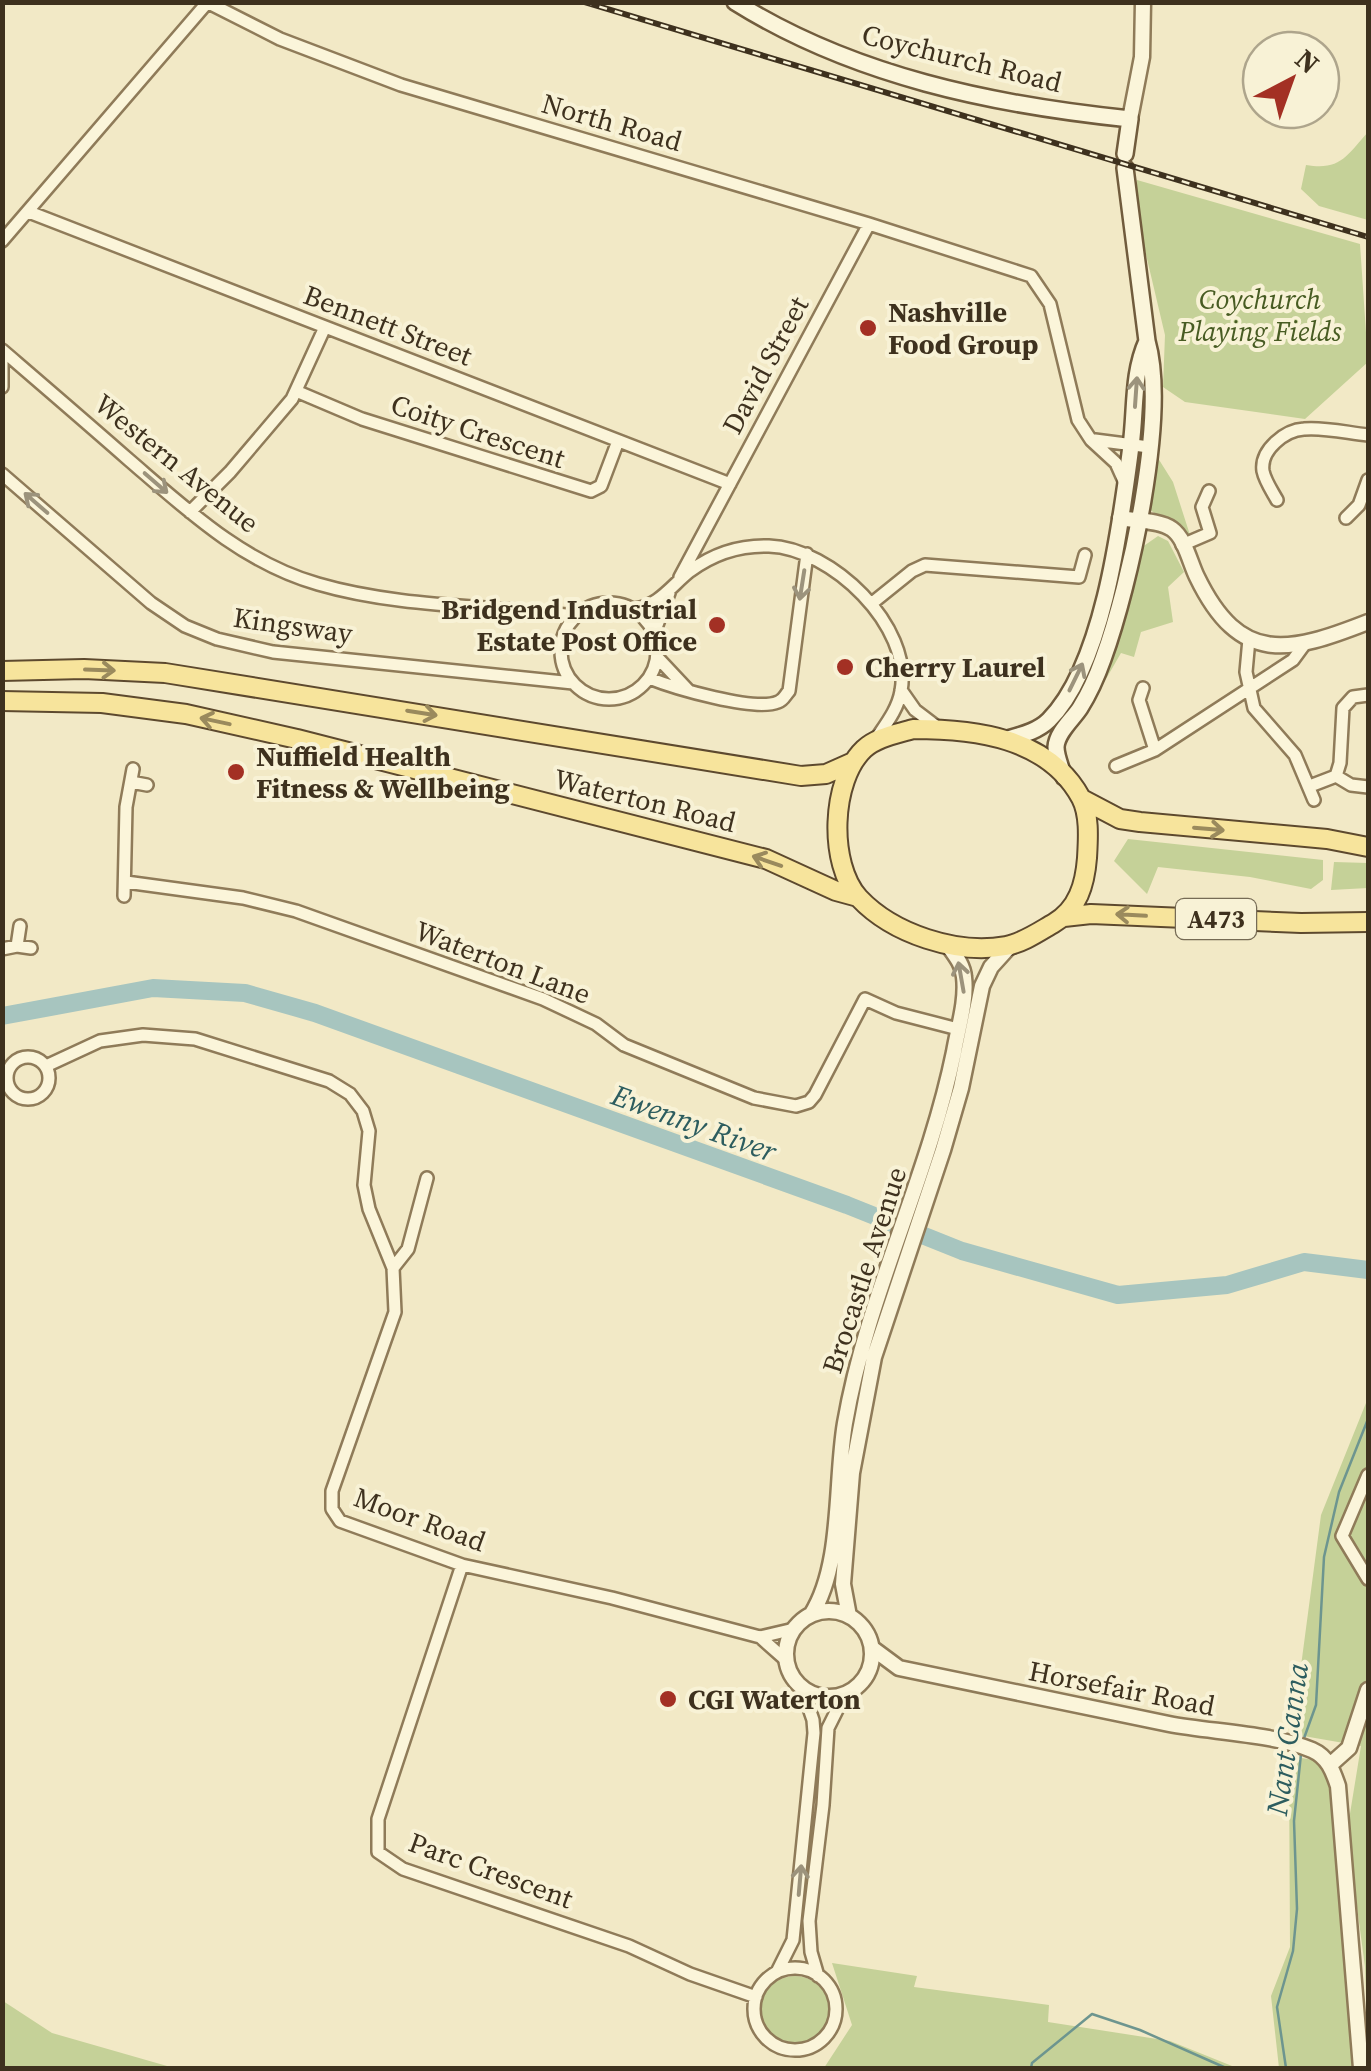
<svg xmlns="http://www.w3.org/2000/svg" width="1371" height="2071" font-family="'Source Serif 4',serif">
	<rect width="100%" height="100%" fill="#f2e9c6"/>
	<path fill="#c5d198" d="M 1368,132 L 1368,220 L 1319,206 L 1301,189 L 1306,165 C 1341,171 1347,155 1368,132 Z
		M 1137,180 L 1360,244 L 1368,362 L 1305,419 L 1185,402 L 1163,387 L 1165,335 L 1135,208 Z
		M 1156,455 L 1173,482 L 1190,535 L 1186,535 C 1173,515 1158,520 1149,508 Z
		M 1158,536 L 1168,541 L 1184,572 L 1168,587 L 1173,622 L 1141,632 L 1134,657 L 1121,653 L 1099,691 L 1138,550 Z
		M 1128,839 L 1323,860 L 1323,880 L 1311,889 L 1250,877 L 1158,867 L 1147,894 L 1114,861 Z
		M 1334,862 L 1368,863 L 1368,888 L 1331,890 Z
		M 1368,1398 L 1368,2051 L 1365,1967 L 1347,1832 L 1361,1746 L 1292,1734 L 1321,1515 Z
		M 1289,1756 L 1314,1760 L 1328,1773 L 1356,2068 L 1279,2068 L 1271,1996 L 1290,1947 Z
		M 832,1963 L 917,1976 L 914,1987 L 1049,2005 L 1048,2022 L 1170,2041 L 1237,2068 L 824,2068 L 852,2025 Z
		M761 2010a34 34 0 1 1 68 0a34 34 0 1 1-68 0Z
		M 3,2001 L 52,2033 L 174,2068 L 3,2068 Z"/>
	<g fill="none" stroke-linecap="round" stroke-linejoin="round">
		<path stroke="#6d958f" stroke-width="2.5" d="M 1303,1741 L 1316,1705 L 1324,1557 L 1339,1492 L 1368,1419
			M 1031,2068 L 1032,2063 L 1092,2014 L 1140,2030 L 1226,2068
			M 1286,2068 L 1277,2007 L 1293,1951 L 1297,1909 L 1294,1821 L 1301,1754"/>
		<path stroke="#a7c5bf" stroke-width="18" d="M 2,1016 L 153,988 L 245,993 L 315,1013 L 847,1205 L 962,1251 L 1118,1295 L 1227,1285 L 1304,1262 L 1368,1270"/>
		<g stroke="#8f7b59" stroke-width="16">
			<path id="minor" d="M 207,2 L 280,39 L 401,85 L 869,224 L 1031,276 L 1050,304 L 1078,420 L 1091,440 L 1116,463 L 1125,483
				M 29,212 L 730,484
				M 2,241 L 207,3
				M 2,350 C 45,387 87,423 129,460 C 186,509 243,563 318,584 C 400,608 490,605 574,616
				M 2,362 L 2,387
				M 296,391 L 362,419 L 591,491 L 601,486 L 618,441
				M 1095,440 L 1149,447
				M 2,474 L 151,603 L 185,626 L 217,639 L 273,652 L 573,683
				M 1277,500 C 1272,491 1265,481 1263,471 C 1260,450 1285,430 1304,429 C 1324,427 1348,433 1368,435
				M 190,512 L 230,472 L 292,399 L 325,327
				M 1346,518 L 1359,505 L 1368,480
				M 1182,545 L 1210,533 L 1202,507 L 1209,491
				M 680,577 L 869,224
				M561 651a48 48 0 1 1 96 0a48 48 0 1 1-96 0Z
				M 871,604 L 912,571 L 925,565 L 1079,577 L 1085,555
				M 634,609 C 659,606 672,585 690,571 C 713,554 741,545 769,546 C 831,548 913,626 901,691 C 898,709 886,724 876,739
				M 654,633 L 669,593
				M 1249,639 L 1246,672 L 1254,708 L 1295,755 L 1314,800
				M 657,657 L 688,690
				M 649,678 C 674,688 755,712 778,702 C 784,700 785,695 789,691 L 807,554
				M 1143,688 L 1139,700 L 1155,750
				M 901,690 L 915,710 L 936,726
				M 1116,766 L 1155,750 L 1293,660 L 1304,645
				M 1336,776 L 1351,785 L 1368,787
				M 131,782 L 147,785
				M 1310,786 L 1336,776 L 1340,763 L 1343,708 L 1353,697 L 1368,695
				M 126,882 L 243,898 L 296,911 L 543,999 L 596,1024 L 624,1045 L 754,1098 L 796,1106 L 809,1102 L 815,1095 L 865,999 L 896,1013 L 958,1029
				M 124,896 L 126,807 L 133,769
				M 17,946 L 20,926
				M 2,949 L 17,946 L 31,948
				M7 1078a21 21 0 1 1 42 0a21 21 0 1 1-42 0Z
				M 46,1066 L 100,1041 L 143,1035 L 195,1039 L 329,1081 L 350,1094 L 363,1111 L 369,1131 L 364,1185 L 369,1209 L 393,1268 L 395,1312 L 332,1491 L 332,1509 L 340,1521 L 462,1565 L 612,1598 L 760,1637 L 787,1661
				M 393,1268 L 408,1249 L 427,1178
				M 1368,1475 L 1342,1536 L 1368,1579
				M 462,1565 L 378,1819 L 378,1852 L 403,1869 L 629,1946 L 690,1974 L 756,1997
				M 760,1637 L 794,1629
				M754 2009a41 41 0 1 1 82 0a41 41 0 1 1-82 0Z
				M 777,1972 L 793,1940 L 814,1733 L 813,1720 L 802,1688
				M 818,1976 L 811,1952 L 809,1921 L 823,1805 L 828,1728 L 845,1694"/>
		</g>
		<g stroke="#8f7b59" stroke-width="19">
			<path id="tertiary" d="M 1130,119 L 1142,57 L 1143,2
				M 1120,518 C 1136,521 1159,520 1172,529 C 1185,538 1190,563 1197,577 C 1240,666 1289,653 1368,622
				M786 1654a43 43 0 1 1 86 0a43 43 0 1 1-86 0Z
				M 811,1615 C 843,1565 835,1482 845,1423 C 867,1295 928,1179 954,1052 C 958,1028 967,1001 964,977 C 963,964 954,954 947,944
				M 849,1616 L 843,1584 L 852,1473 L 874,1357 L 943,1150 L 961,1088 L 982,986 L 991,967 L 1010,946
				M 872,1648 L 899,1668 C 989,1687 1079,1706 1169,1724 C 1211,1732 1275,1734 1312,1750 C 1328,1757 1333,1771 1338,1786 L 1361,2068
				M 1330,1765 L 1349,1748 L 1368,1690"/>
		</g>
		<g stroke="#715c3d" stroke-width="20">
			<path id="secondary" d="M 735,2 C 853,76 993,105 1130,119 L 1125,154
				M 1008,739 C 1022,735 1038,731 1049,720 C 1104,665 1121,521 1131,446 C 1136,410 1132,374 1147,341
				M 1064,777 C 1061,768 1056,756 1056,747 C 1057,732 1073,719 1080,708 C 1090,692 1097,676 1103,659 C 1130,585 1168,415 1147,341 L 1125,168"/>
		</g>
		<g stroke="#5d492e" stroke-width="22">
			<path id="primary" d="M 2,671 L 84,669 L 165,673 L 801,776 L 826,774 L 853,762
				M 2,701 L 102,703 L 186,714 L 297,739 L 766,859 L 836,891 L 858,897
				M 913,729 C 974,729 1048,737 1081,798 C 1090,815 1088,840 1087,858 C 1085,884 1078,909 1054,923 C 1040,931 1023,943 1006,946 C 957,955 893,934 859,898 C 828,864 831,780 864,749 C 877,737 897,734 913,729 Z
				M 1082,799 L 1120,819 L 1140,822 L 1327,839 L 1368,847
				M 1064,917 L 1091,914 L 1301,923 L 1368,922"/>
		</g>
		<use href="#minor" stroke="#fbf5da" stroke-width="11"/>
		<use href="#tertiary" stroke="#fbf5da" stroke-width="14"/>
		<use href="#secondary" stroke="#fbf5da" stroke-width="15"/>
		<use href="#primary" stroke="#f7e49c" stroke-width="18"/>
		<g stroke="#3e311e" stroke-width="6">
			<path id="rail" d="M 584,2 L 1368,237"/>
		</g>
		<use href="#rail" stroke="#f8f2d6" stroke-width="2.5" stroke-dasharray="8" stroke-linecap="butt"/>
	</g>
	<defs><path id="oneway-shaft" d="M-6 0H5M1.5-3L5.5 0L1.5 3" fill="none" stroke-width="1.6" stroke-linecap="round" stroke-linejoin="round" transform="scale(2.5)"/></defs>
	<g stroke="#9c937c">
		<use href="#oneway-shaft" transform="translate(1136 392) rotate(-86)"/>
		<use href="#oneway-shaft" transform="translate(156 483) rotate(41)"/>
		<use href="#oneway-shaft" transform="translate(36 503) rotate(-139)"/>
		<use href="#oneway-shaft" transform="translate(802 585) rotate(99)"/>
		<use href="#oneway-shaft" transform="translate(1076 677) rotate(-64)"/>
		<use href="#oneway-shaft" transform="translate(961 977) rotate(-100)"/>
		<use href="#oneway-shaft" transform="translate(800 1880) rotate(-85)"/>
	</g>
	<g stroke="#9a8a5d">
		<use href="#oneway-shaft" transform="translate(100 670) rotate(2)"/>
		<use href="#oneway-shaft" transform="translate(422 713) rotate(9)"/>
		<use href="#oneway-shaft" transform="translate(215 721) rotate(-168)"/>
		<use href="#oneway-shaft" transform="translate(1209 829) rotate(5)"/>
		<use href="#oneway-shaft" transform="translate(767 861) rotate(-161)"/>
		<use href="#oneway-shaft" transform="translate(1131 915) rotate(-177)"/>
	</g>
	<g fill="#a33024" stroke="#f8f2d6" stroke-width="4">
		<circle cx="868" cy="328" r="10"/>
		<circle cx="717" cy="625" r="10"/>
		<circle cx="845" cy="667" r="10"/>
		<circle cx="236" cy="772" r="10"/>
		<circle cx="668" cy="1699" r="10"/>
	</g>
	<g text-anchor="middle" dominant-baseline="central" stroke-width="8" stroke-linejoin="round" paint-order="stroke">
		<rect fill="#f8f2d6" stroke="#766b55" stroke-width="2.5" x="1176" y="899" width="80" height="40" rx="8"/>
		<g font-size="25" font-weight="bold" fill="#3e311e">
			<text x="1216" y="919">A473</text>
		</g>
		<g font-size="28" fill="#3e311e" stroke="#f8f2d6">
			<text transform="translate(962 58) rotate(14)">Coychurch Road</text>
			<text transform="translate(612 122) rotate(16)">North Road</text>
			<text transform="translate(388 325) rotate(21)">Bennett Street</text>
			<text transform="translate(765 365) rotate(-62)">David Street</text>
			<text transform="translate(478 431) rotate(18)">Coity Crescent</text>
			<text transform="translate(177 463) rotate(39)">Western Avenue</text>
			<text transform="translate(293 625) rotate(8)">Kingsway</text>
			<text transform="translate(645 800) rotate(14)">Waterton Road</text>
			<text transform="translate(503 962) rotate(21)">Waterton Lane</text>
			<text transform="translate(864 1270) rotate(-72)">Brocastle Avenue</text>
			<text transform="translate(420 1519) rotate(20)">Moor Road</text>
			<text transform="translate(1122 1688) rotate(11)">Horsefair Road</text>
			<text transform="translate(491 1870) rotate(20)">Parc Crescent</text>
		</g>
		<g font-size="28" font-style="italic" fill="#485c23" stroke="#f8f2d6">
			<text x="1260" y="299">Coychurch<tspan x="1260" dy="32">Playing Fields</tspan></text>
		</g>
		<g font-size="28" font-weight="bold" fill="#3e311e" stroke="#f8f2d6" text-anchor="start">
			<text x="888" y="312">Nashville<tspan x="888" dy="32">Food Group</tspan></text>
			<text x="697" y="609" text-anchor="end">Bridgend Industrial<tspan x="697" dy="32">Estate Post Office</tspan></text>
			<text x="865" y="667">Cherry Laurel</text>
			<text x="256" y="756">Nuffield Health<tspan x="256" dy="32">Fitness &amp; Wellbeing</tspan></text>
			<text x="688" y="1699">CGI Waterton</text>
		</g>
		<g font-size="30" font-style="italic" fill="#2d5d5f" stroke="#f8f2d6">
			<text transform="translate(694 1123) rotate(20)">Ewenny River</text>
			<text transform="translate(1287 1739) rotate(-82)">Nant Canna</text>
		</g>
	</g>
	<rect width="1371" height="2071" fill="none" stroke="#3e311e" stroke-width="10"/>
	<g transform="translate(1291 80) rotate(41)"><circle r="48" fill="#f8f2d6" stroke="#aea58c" stroke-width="2.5"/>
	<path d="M0-8L18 38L0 25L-18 38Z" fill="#a33024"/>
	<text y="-15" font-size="28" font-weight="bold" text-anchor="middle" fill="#3e311e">N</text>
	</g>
</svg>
